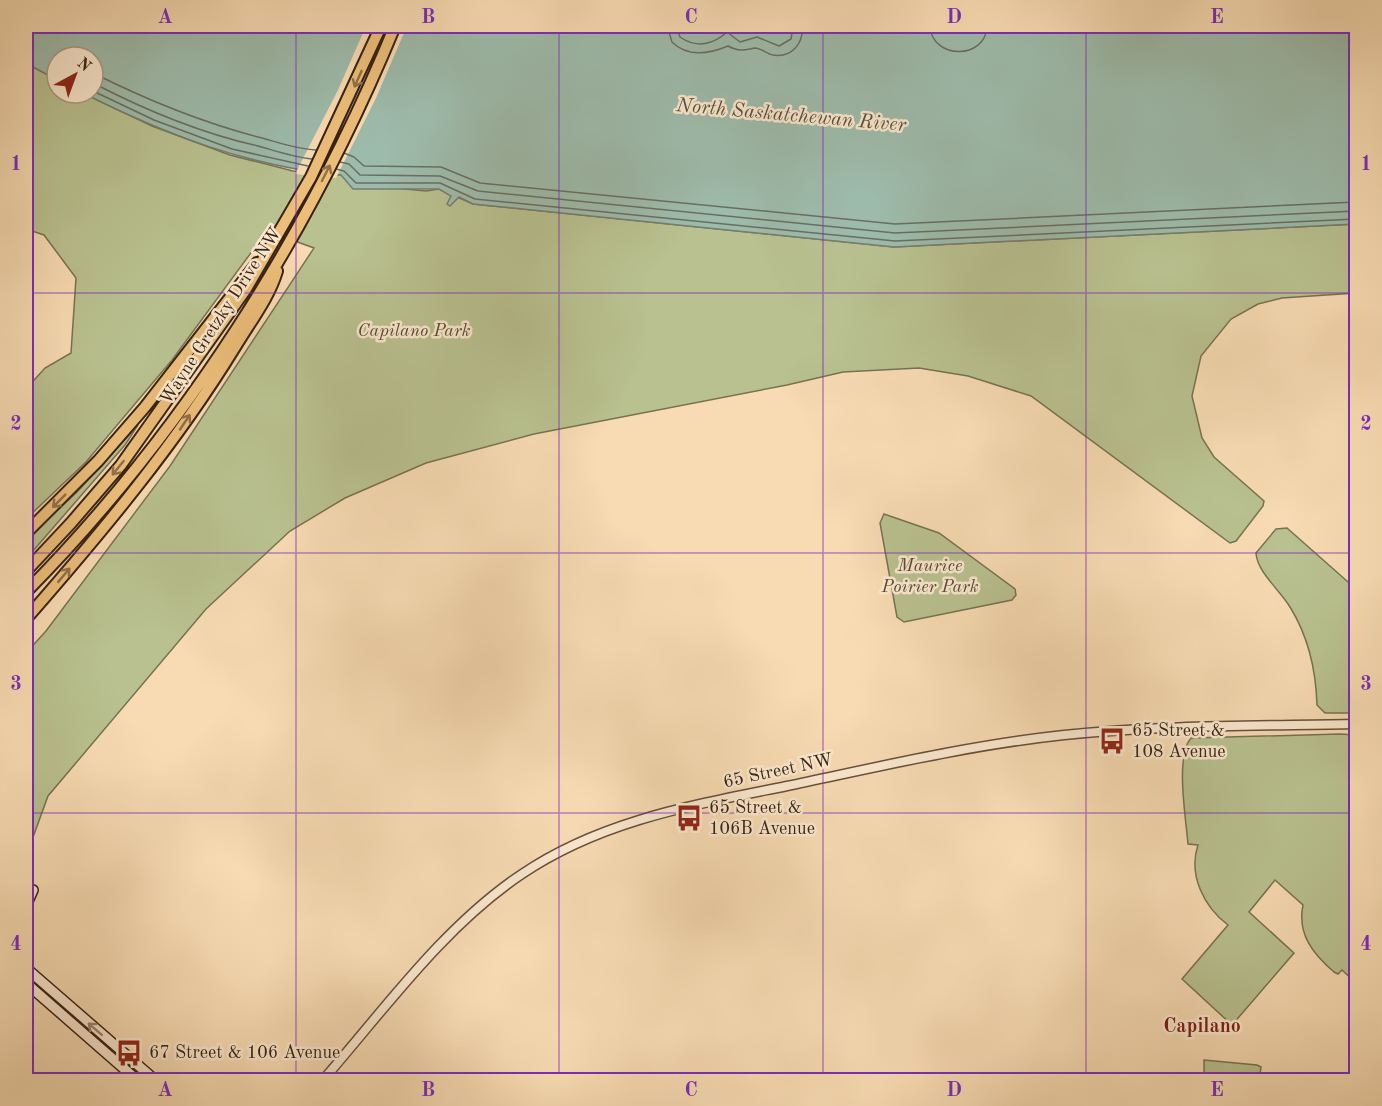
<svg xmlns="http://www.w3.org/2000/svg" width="1382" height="1106" font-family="'Old Standard TT',serif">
	<rect width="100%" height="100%" fill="#f8dbb3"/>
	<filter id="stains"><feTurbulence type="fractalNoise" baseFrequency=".00333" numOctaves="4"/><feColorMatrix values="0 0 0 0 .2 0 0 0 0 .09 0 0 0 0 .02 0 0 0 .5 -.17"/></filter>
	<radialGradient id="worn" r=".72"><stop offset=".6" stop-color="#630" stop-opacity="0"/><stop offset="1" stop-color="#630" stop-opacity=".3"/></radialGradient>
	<path fill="#b9c190" stroke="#787252" stroke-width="1.5" d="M 26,63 L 57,80 L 57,93 L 83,93 L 152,126 L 230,155 L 293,171 L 341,175 L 395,188 L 426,191 L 439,189 L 473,204 L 894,247 L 1356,224 L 1356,293 L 1282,298 L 1258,304 L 1231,319 L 1201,356 L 1192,396 L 1202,438 L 1214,457 L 1264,501 L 1263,506 L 1236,541 L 1230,543 L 1031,396 L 968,376 L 919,368 L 843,372 L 787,385 L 534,434 L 426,463 L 345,498 L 290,531 L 206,609 L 48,796 L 32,840 L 26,878 L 26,653 L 46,631 L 170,466 L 314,248 L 267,231 L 172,360 L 86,462 L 26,519 L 26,389 L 45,368 L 71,353 L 76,278 L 44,235 L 26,229 Z
		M 138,425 L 125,445 L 26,559 L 26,540 L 77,492 Z
		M 884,514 L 939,533 L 1015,589 L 1016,595 L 1012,600 L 904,622 L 897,617 L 880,523 Z
		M 1287,528 L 1356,589 L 1356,713 L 1325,713 L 1317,705 C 1316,671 1308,636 1290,607 C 1280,590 1257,572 1256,553 L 1276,529 Z
		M 1340,734 L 1356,735 L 1356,983 L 1342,970 L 1338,974 L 1334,972 C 1313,954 1297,934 1303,905 L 1275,880 L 1249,912 L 1294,953 L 1232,1025 L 1182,979 L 1228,925 C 1204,907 1188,875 1198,845 L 1188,844 C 1186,819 1175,756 1191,738 Z
		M 1204,1060 L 1257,1065 L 1261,1067 L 1259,1080 L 1204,1080 Z"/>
	<path fill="#9dbbab" stroke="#757e6f" stroke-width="1.5" d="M 26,26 L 683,26 L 702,31 L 725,26 L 744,29 L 755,26 L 780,33 L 779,26 L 942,26 L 960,29 L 978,26 L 1356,26 L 1356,224 L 894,247 L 473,204 L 459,197 L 450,206 L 447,204 L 451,196 L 439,189 L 353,189 L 341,175 C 250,167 164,134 83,93 L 93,93 L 93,57 L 57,57 L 57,80 L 26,63 Z"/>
	<path fill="#f8dbb3" d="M 366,26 L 407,26 L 376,98 L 336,178 L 295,174 L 338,90 Z"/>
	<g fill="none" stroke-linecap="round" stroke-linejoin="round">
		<path stroke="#6a6e60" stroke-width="1.5" d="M 667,26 L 672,42 C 688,58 709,54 728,46 C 739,52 744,50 755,48 C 761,48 767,54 773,55 C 792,58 804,43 802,26
			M 676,26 L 680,37 C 697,49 714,44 727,32 L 740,42 L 757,37 L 779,46 L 791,39 L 793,26
			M 930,26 C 932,60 986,60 987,26
			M 93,73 C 147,100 203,123 262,138 C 280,143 297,149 316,150
			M 93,83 C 145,110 200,133 258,146 C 276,151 293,157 312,159
			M 93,91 L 154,120 L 232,149 L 308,166
			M 344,153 L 354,157 L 364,166 L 441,167 L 480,183 L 895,224 L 1356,202
			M 340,162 L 349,164 L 360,175 L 440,176 L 478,191 L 895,233 L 1356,211
			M 336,169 L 344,171 L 356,183 L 440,183 L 475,199 L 895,241 L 1356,219"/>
		<g stroke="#68503c" stroke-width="11">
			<path id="tertiary" d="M 323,1080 C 384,1010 444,926 522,874 C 602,820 694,805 787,786 C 878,767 970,745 1064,735 C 1160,725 1259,726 1356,724"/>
		</g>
		<g stroke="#382214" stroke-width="12">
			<path id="secondary" d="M 26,906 L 33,890
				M 26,915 L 28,934 L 26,945
				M 26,968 L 155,1080
				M 26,983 L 137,1080"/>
		</g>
		<g stroke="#382214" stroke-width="14">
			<path id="primary" d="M 26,533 L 98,461 L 145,407 L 257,263
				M 26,571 L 71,523 L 121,465 L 246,289 L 311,177 L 381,26
				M 26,592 C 185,431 309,235 395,26
				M 26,619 C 101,533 175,445 235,347 C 250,322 269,298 277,271"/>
		</g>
		<use href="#tertiary" stroke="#fae8ce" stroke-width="8"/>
		<use href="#secondary" stroke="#fae8ce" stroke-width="9"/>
		<use href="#primary" stroke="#ecbe7a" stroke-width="10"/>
	</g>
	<defs><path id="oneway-shaft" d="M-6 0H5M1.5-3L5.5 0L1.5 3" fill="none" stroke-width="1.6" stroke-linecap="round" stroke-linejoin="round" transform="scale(1.5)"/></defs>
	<g stroke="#927047">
		<use href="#oneway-shaft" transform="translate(358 79) rotate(114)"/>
		<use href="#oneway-shaft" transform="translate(326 173) rotate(-63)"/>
		<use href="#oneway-shaft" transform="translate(185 422) rotate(-56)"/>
		<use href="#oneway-shaft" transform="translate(118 468) rotate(129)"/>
		<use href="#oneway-shaft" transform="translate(59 501) rotate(135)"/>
		<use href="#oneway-shaft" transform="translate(64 575) rotate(-50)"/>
	</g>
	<use stroke="#998571" href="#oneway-shaft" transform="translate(95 1029) rotate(-139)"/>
	<path fill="none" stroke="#7b2cbf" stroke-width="1.5" stroke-opacity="0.55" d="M 296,26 L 296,1080M 559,26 L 559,1080M 823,26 L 823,1080M 1086,26 L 1086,1080M 26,293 L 1356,293M 26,553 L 1356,553M 26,813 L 1356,813"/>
	<defs>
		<g id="bus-bare" transform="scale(2.07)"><path d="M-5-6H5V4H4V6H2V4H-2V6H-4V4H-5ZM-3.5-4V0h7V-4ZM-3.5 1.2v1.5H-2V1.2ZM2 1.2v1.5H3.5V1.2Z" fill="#8f2418" stroke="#fae8ce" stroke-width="2.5" paint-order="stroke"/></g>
	</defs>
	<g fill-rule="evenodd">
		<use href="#bus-bare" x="1112" y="741"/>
		<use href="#bus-bare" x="689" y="818"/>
		<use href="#bus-bare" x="129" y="1053"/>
	</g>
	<g text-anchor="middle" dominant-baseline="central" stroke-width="5" stroke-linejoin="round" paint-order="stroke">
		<g font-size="18" fill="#382214" stroke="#fae8ce">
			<text transform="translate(221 316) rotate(-57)">Wayne Gretzky Drive NW</text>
			<text transform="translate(778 771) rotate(-12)">65 Street NW</text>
		</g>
		<g font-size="18" font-style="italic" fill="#584a33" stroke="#fae8ce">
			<text x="414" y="331">Capilano Park</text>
			<text x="930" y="566">Maurice<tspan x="930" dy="21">Poirier Park</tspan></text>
		</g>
		<g font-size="18" fill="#382214" stroke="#fae8ce" text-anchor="start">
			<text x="1132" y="731">65 Street &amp;<tspan x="1132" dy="21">108 Avenue</tspan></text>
			<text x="709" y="808">65 Street &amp;<tspan x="709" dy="21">106B Avenue</tspan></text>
			<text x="149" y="1053">67 Street &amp; 106 Avenue</text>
		</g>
		<g font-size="20" font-style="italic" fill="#565041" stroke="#fae8ce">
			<text transform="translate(791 116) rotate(5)">North Saskatchewan River</text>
		</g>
		<g font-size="20" font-weight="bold" fill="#7a1f14" stroke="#fae8ce">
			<text x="1202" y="1027">Capilano</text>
		</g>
	</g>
	<rect width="1382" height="1106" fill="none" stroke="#f8dbb3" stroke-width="66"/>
	<g transform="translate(75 75) rotate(41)"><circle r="28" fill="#fae8ce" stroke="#ac9984" stroke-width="1.5"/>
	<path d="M0-4.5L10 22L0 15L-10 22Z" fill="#8f2418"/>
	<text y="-9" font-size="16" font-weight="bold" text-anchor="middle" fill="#382214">N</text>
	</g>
	<rect x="33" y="33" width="1316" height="1040" fill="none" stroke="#7b2cbf" stroke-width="2"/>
	<g font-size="20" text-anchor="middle" font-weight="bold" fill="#7b2cbf">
		<text x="165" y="23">A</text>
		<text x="428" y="23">B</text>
		<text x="691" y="23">C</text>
		<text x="954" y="23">D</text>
		<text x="1217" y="23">E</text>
		<text x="16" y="170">1</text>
		<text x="1366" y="170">1</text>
		<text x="16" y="430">2</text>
		<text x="1366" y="430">2</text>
		<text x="16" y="690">3</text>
		<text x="1366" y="690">3</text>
		<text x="16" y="950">4</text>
		<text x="1366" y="950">4</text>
		<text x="165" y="1096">A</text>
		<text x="428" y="1096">B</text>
		<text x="691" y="1096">C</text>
		<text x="954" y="1096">D</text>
		<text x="1217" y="1096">E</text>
	</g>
	<rect width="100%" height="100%" filter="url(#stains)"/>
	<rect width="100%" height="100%" fill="url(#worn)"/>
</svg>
